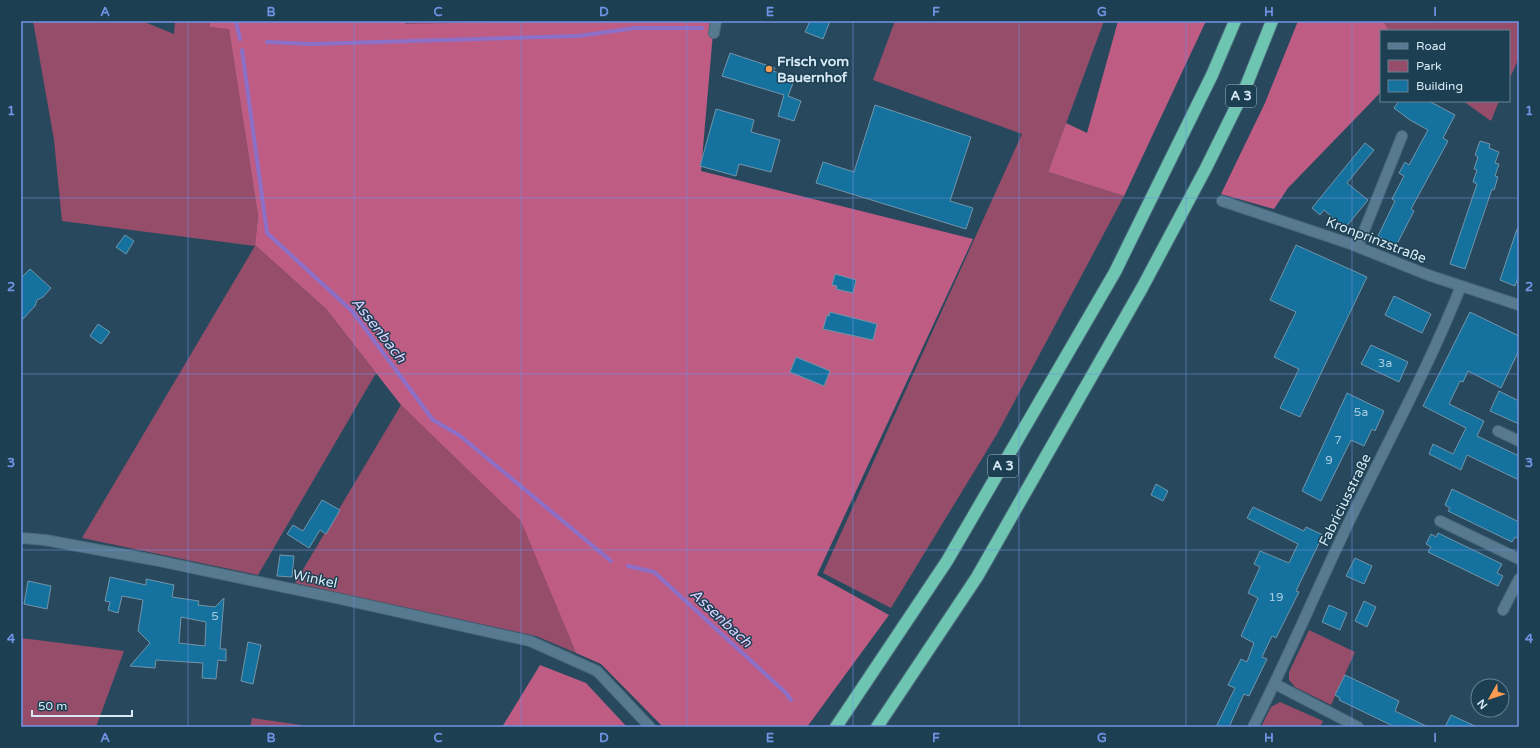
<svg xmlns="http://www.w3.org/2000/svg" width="1540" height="748" font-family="'Varela Round',sans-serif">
	<rect width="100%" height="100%" fill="#28495d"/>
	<path fill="#964d69" d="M 33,21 L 142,21 L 174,34 L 175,21 L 210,21 L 210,27 L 229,28 L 258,216 L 255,245 L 326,309 L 376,373 L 258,575 L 82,538 L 255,246 L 62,221 L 54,140 Z
		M 408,21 L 557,21 L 406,25 Z
		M 895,21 L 1104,21 L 1048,172 L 1124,196 L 997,434 L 891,608 L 823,573 L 1022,134 L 873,80 Z
		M 1519,21 L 1519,58 L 1509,80 L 1509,31 L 1389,31 L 1383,22 Z
		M 1463,101 L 1499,101 L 1491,121 Z
		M 401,405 L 521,519 L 576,653 L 536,636 L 295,583 Z
		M 1309,630 L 1355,652 L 1331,705 L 1295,687 L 1289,680 L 1289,672 Z
		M 21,638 L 124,651 L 96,727 L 21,727 Z
		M 1280,702 L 1323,721 L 1320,727 L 1261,727 L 1271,707 Z
		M 252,718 L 301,725 L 300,727 L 250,727 Z"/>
	<path fill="#be5c83" d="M 210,21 L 407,21 L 406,24 L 542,21 L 714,21 L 701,171 L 973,239 L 817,575 L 889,615 L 807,727 L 663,727 L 601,664 L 576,653 L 521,521 L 401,405 L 326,309 L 255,245 L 258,216 L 229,29 L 210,27 Z
		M 1118,21 L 1206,21 L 1124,196 L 1048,172 L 1066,123 L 1087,133 Z
		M 1298,21 L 1383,21 L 1389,31 L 1381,31 L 1381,92 L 1288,188 L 1274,209 L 1221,194 L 1265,103 Z
		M 540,665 L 586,683 L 627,727 L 502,727 Z"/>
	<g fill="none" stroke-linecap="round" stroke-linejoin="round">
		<path stroke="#8c70c8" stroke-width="4" d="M 236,21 L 240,39
			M 267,42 L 312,44 L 578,36 L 635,28 L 702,28
			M 242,50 L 267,233 L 352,311 L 433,420 L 459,435 L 611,561
			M 628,566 L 654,572 L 786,693 L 791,700"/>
	</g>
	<path fill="#15719e" stroke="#7195ab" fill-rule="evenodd" d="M 810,21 L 830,21 L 823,39 L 805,32 Z
		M 730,53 L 775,68 L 773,71 L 795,78 L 788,96 L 801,101 L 794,121 L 778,116 L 784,95 L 722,76 Z
		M 1399,101 L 1429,101 L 1455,115 L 1443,138 L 1448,141 L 1411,209 L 1414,211 L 1396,246 L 1378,236 L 1395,201 L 1392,199 L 1404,176 L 1399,173 L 1405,162 L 1409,165 L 1428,130 L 1410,120 L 1394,108 Z
		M 875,105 L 971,137 L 950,201 L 973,208 L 966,229 L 816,183 L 823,162 L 854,172 Z
		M 716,109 L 754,120 L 751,132 L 780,140 L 771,172 L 739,164 L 736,176 L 700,166 Z
		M 1480,141 L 1490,144 L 1489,148 L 1499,152 L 1495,163 L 1499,164 L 1495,176 L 1498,177 L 1494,190 L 1492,189 L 1465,269 L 1450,264 L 1477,184 L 1473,182 L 1477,170 L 1474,169 L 1478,157 L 1475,155 Z
		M 1365,143 L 1374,150 L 1347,183 L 1368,200 L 1345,228 L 1324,210 L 1320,215 L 1312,208 Z
		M 1517,229 L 1519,229 L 1519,275 L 1515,286 L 1500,280 Z
		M 125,235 L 134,241 L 126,254 L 116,247 Z
		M 1296,245 L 1367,277 L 1300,417 L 1280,408 L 1299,369 L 1274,357 L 1296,312 L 1270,300 Z
		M 30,269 L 51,288 L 43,297 L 37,300 L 35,306 L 21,321 L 21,278 Z
		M 835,274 L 856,280 L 853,293 L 836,289 L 837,286 L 832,285 Z
		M 1394,296 L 1431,314 L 1422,333 L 1385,315 Z
		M 830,312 L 877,324 L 873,340 L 823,329 L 827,315 L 829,316 Z
		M 1470,312 L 1519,336 L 1519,350 L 1501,388 L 1468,371 L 1463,382 L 1460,381 L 1449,404 L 1484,421 L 1477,436 L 1519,456 L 1519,480 L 1467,455 L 1461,470 L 1429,454 L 1433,444 L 1453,454 L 1466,428 L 1423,406 Z
		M 98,324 L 110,332 L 101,344 L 90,336 Z
		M 1371,345 L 1408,362 L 1399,382 L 1361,364 Z
		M 796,357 L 830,371 L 824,386 L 790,372 Z
		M 1499,391 L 1519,401 L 1519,424 L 1490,411 Z
		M 1347,393 L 1384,411 L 1375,431 L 1372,429 L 1364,446 L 1351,440 L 1321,501 L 1302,491 Z
		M 1156,484 L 1168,491 L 1163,501 L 1151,495 Z
		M 1452,489 L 1519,522 L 1519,539 L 1515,537 L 1512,542 L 1448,511 L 1450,508 L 1445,505 Z
		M 322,500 L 340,510 L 326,534 L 320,530 L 309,548 L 287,534 L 293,525 L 303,531 Z
		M 1253,507 L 1304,531 L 1306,527 L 1323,535 L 1296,591 L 1299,592 L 1276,638 L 1272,636 L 1262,657 L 1267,659 L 1249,696 L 1244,694 L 1229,727 L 1216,727 L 1235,688 L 1228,685 L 1241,659 L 1247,662 L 1254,643 L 1241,636 L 1258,598 L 1248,593 L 1260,567 L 1254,564 L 1260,551 L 1289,563 L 1298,544 L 1247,518 Z
		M 1438,533 L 1502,564 L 1497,573 L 1503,576 L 1498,586 L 1428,552 L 1431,547 L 1426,544 L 1431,534 L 1436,537 Z
		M 280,555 L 294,556 L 292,577 L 277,576 Z
		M 1355,558 L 1372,566 L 1364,584 L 1346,576 Z
		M 110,577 L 146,585 L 146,579 L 174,585 L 172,597 L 199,601 L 198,605 L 215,607 L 224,598 L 220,649 L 226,649 L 226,661 L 218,660 L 216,679 L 202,678 L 203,663 L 156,660 L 155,668 L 130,666 L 150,643 L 138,631 L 143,600 L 122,596 L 118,613 L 108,610 L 110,602 L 105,601 ZM 181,617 L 206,622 L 205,646 L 179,643 Z
		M 28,581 L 51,586 L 47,609 L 24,604 Z
		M 1364,601 L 1376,607 L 1367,627 L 1355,621 Z
		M 1329,605 L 1347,613 L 1340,630 L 1322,622 Z
		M 248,642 L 261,645 L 253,684 L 241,681 Z
		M 1345,675 L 1399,701 L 1395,711 L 1428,727 L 1395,727 L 1339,700 L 1340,698 L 1335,695 Z
		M 1451,715 L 1477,727 L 1445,727 Z"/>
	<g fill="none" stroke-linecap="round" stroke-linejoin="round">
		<g stroke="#496778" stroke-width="12">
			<path id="minor" d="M 714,33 L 716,21
				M 1222,201 L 1348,243 L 1428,275 L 1519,305
				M 1358,246 L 1402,136
				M 1498,431 L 1519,441
				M 1440,521 L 1519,559
				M 21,538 L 45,540 L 154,560 L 336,598 L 530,641 L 597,671 L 650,727
				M 1503,610 L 1519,579
				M 1275,684 L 1358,727
				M 1253,727 C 1287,660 1316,591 1348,524 C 1386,445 1429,367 1461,286"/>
		</g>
		<g stroke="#496778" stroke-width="14">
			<path id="highway" d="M 836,727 L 947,561 L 1115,272 L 1212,75 L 1235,21
				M 877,727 L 977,577 L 1142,288 L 1206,168 L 1244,91 L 1272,21"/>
		</g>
		<use href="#minor" stroke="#577a90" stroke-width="10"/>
		<use href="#highway" stroke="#6ec5b1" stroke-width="12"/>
	</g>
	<path fill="none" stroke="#7094e5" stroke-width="1" stroke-opacity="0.55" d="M 188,21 L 188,727M 354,21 L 354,727M 521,21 L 521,727M 687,21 L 687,727M 853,21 L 853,727M 1019,21 L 1019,727M 1186,21 L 1186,727M 1352,21 L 1352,727M 21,198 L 1519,198M 21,374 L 1519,374M 21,550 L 1519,550"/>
	<circle fill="#fc9d53" stroke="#1d3f52" stroke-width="1.5" cx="769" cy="69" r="4"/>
	<g text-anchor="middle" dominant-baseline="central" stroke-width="3" stroke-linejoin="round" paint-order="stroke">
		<g font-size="12" fill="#a6cbdf">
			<text x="1385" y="363">3a</text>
			<text x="1361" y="412">5a</text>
			<text x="1338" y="440">7</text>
			<text x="1329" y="460">9</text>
			<text x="1276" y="597">19</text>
			<text x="215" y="616">5</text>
		</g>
		<g fill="#1d3f52" stroke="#9eb6c4" stroke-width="1">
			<rect x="1226" y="85" width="30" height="22" rx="3"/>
			<rect x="988" y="455" width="30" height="22" rx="3"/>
		</g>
		<g font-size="13" font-weight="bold" fill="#d6e9f5">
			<text x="1241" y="96">A 3</text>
			<text x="1003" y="466">A 3</text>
		</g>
		<g font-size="14" font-weight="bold" fill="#d6e9f5" stroke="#1d3f52" text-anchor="start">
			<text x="777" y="61">Frisch vom<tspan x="777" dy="16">Bauernhof</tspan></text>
		</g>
		<g font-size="14" fill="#d6e9f5" stroke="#1d3f52">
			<text transform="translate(1376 240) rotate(21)">Kronprinzstraße</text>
			<text transform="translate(1345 500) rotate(-64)">Fabriciusstraße</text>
			<text transform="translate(315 579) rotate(12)">Winkel</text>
		</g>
		<g font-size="15" font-style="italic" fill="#d9cdfc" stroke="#1d3f52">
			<text transform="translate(379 330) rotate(52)">Assenbach</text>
			<text transform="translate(721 618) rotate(43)">Assenbach</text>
		</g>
	</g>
	<rect width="1540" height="748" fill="none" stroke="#1d3f52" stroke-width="44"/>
	<rect x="1380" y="30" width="130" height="72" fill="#1d3f52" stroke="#678393"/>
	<rect x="1388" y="43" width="20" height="6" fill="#577a90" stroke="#678393"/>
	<text x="1416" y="50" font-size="12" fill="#d6e9f5">Road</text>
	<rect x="1388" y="60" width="20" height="12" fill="#964d69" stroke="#678393"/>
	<text x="1416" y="70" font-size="12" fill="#d6e9f5">Park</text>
	<rect x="1388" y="80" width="20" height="12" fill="#15719e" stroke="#678393"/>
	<text x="1416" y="90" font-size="12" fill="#d6e9f5">Building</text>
	<g transform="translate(1490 698) rotate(231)"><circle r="19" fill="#1d3f52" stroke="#678393"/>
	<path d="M0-3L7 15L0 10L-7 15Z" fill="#fc9d53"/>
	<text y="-6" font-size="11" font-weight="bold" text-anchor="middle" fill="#d6e9f5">N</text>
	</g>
	<path d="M32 710v6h100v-6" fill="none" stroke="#d6e9f5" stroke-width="2"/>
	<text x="38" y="710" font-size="12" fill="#d6e9f5" stroke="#1d3f52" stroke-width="3" paint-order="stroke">50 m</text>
	<rect x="22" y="22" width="1496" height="704" fill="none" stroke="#7094e5" stroke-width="1.5"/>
	<g font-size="13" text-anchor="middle" font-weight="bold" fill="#7094e5">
		<text x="105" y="16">A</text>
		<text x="271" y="16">B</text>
		<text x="438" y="16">C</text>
		<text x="604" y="16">D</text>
		<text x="770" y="16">E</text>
		<text x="936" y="16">F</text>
		<text x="1102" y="16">G</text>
		<text x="1269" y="16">H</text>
		<text x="1435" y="16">I</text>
		<text x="11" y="115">1</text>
		<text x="1529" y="115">1</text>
		<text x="11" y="291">2</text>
		<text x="1529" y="291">2</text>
		<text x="11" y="467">3</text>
		<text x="1529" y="467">3</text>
		<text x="11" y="643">4</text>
		<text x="1529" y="643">4</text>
		<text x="105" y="742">A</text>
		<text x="271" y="742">B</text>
		<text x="438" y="742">C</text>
		<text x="604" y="742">D</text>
		<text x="770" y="742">E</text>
		<text x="936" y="742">F</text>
		<text x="1102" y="742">G</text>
		<text x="1269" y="742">H</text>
		<text x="1435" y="742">I</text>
	</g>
</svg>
